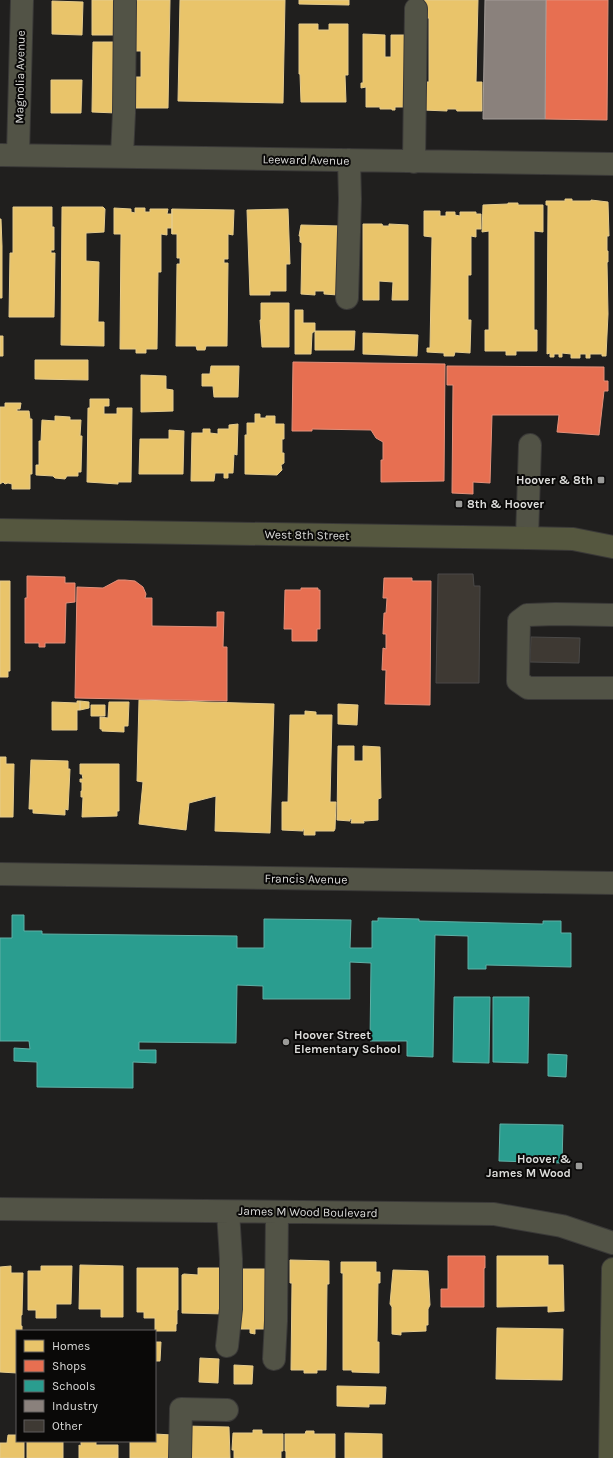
<svg xmlns="http://www.w3.org/2000/svg" width="613" height="1458" font-family="Karla,sans-serif">
	<rect width="100%" height="100%" fill="#201f1e"/>
	<path fill="#e9c46a" stroke="#e5cb8c" d="M 92,0 L 119,0 L 118,35 L 92,35 Z
		M 132,0 L 170,0 L 168,108 L 129,108 L 129,77 L 141,77 L 141,51 L 132,51 Z
		M 180,0 L 285,0 L 283,103 L 178,101 Z
		M 299,0 L 349,0 L 349,5 L 299,4 Z
		M 424,0 L 478,0 L 476,82 L 482,82 L 482,111 L 457,111 L 456,109 L 447,109 L 447,111 L 423,110 L 423,82 L 429,82 L 429,18 L 424,18 Z
		M 52,1 L 83,2 L 82,35 L 52,34 Z
		M 299,24 L 318,24 L 318,30 L 329,30 L 329,24 L 348,24 L 348,75 L 345,75 L 346,102 L 301,102 L 300,74 L 299,74 Z
		M 363,34 L 385,35 L 385,57 L 391,57 L 391,35 L 413,35 L 409,107 L 395,107 L 395,110 L 392,110 L 392,109 L 380,109 L 380,107 L 366,107 L 366,87 L 361,88 L 361,83 L 363,83 Z
		M 93,42 L 117,42 L 116,113 L 92,112 Z
		M 51,80 L 82,80 L 81,113 L 51,113 Z
		M 565,199 L 572,199 L 572,201 L 591,201 L 591,200 L 608,202 L 609,236 L 607,236 L 607,251 L 608,251 L 608,262 L 607,262 L 608,314 L 606,356 L 602,356 L 602,354 L 590,354 L 590,358 L 586,358 L 586,354 L 580,354 L 580,358 L 571,358 L 571,354 L 562,353 L 562,357 L 559,357 L 559,354 L 554,354 L 554,357 L 550,357 L 550,353 L 547,354 L 548,205 L 546,205 L 546,201 L 565,201 Z
		M 508,203 L 518,203 L 518,205 L 543,205 L 543,232 L 534,231 L 534,330 L 537,330 L 537,351 L 516,351 L 516,355 L 506,355 L 506,351 L 485,351 L 485,330 L 489,330 L 489,231 L 482,232 L 483,205 L 508,204 Z
		M 13,207 L 52,207 L 52,227 L 54,227 L 54,250 L 51,250 L 51,253 L 55,253 L 54,317 L 9,317 L 10,253 L 13,253 Z
		M 62,207 L 103,207 L 105,209 L 104,232 L 86,233 L 86,261 L 99,262 L 98,322 L 104,322 L 104,346 L 61,345 Z
		M 114,208 L 131,209 L 131,212 L 135,213 L 135,208 L 145,208 L 145,212 L 150,212 L 150,209 L 168,209 L 167,214 L 172,214 L 172,209 L 172,234 L 172,228 L 167,228 L 167,235 L 161,234 L 161,272 L 158,272 L 157,349 L 146,349 L 146,353 L 136,353 L 136,349 L 120,349 L 121,234 L 114,234 Z
		M 172,209 L 234,210 L 233,235 L 228,234 L 228,259 L 224,259 L 224,263 L 228,263 L 227,346 L 206,346 L 205,350 L 197,350 L 196,346 L 176,346 L 177,264 L 180,264 L 180,258 L 177,258 L 177,234 L 172,234 Z
		M 288,209 L 290,264 L 286,264 L 286,291 L 270,291 L 270,295 L 250,295 L 247,210 Z
		M 424,211 L 440,211 L 440,216 L 446,216 L 446,212 L 455,212 L 455,215 L 460,216 L 460,212 L 476,212 L 476,214 L 481,214 L 481,229 L 476,229 L 476,237 L 471,236 L 471,275 L 468,275 L 468,320 L 471,320 L 470,353 L 455,352 L 454,356 L 444,356 L 444,353 L 427,352 L 427,348 L 430,348 L 432,237 L 424,236 Z
		M 0,219 L 1,219 L 2,246 L 2,298 L 0,298 Z
		M 363,224 L 382,224 L 383,226 L 389,226 L 389,224 L 408,225 L 408,300 L 392,300 L 393,282 L 379,281 L 379,300 L 363,300 Z
		M 301,225 L 340,226 L 338,295 L 324,294 L 324,291 L 315,291 L 315,295 L 301,294 L 302,243 L 300,242 L 300,236 L 299,236 Z
		M 261,303 L 289,303 L 289,347 L 262,347 L 260,320 L 261,320 Z
		M 295,310 L 303,310 L 303,323 L 315,323 L 315,331 L 312,333 L 311,354 L 295,354 Z
		M 315,331 L 355,331 L 354,350 L 315,350 Z
		M 363,333 L 418,335 L 417,356 L 363,354 Z
		M 0,336 L 3,336 L 3,356 L 0,356 Z
		M 35,360 L 88,360 L 88,380 L 35,379 Z
		M 211,366 L 239,366 L 238,397 L 214,397 L 213,386 L 202,386 L 202,374 L 210,374 Z
		M 141,375 L 166,376 L 166,389 L 173,390 L 173,411 L 141,412 Z
		M 90,399 L 109,399 L 109,406 L 104,406 L 104,414 L 117,414 L 117,408 L 132,408 L 131,482 L 118,482 L 118,484 L 87,482 L 88,408 L 90,408 Z
		M 5,403 L 21,403 L 20,409 L 17,409 L 17,411 L 29,411 L 30,419 L 32,419 L 32,474 L 30,474 L 30,489 L 12,489 L 12,484 L 8,483 L 5,484 L 3,482 L 0,484 L 0,407 L 5,407 Z
		M 255,414 L 260,414 L 260,418 L 266,418 L 266,416 L 275,416 L 275,424 L 284,424 L 284,439 L 282,439 L 282,453 L 284,453 L 284,463 L 281,465 L 282,470 L 277,475 L 245,474 L 245,435 L 247,435 L 247,423 L 255,423 Z
		M 55,416 L 70,417 L 70,420 L 81,420 L 80,436 L 82,436 L 81,472 L 78,472 L 78,476 L 67,476 L 65,479 L 55,478 L 53,476 L 36,475 L 36,465 L 39,465 L 39,441 L 41,441 L 42,420 L 55,421 Z
		M 238,424 L 237,455 L 234,454 L 233,473 L 228,473 L 228,478 L 224,478 L 224,473 L 215,473 L 214,481 L 191,481 L 192,433 L 203,433 L 203,429 L 210,429 L 210,433 L 218,434 L 218,429 L 229,429 L 229,425 Z
		M 169,430 L 184,431 L 183,474 L 139,474 L 140,439 L 169,439 Z
		M 0,581 L 10,581 L 10,671 L 8,671 L 8,677 L 0,677 Z
		M 139,700 L 274,704 L 270,833 L 215,831 L 216,796 L 189,803 L 186,830 L 139,824 L 143,782 L 137,781 Z
		M 77,701 L 80,701 L 80,710 L 77,710 L 77,730 L 52,730 L 52,702 L 77,703 Z
		M 80,701 L 89,702 L 89,708 L 80,710 Z
		M 109,702 L 129,702 L 128,726 L 124,726 L 124,732 L 102,731 L 102,729 L 100,729 L 100,717 L 108,718 Z
		M 338,704 L 358,705 L 357,725 L 338,724 Z
		M 91,705 L 105,705 L 105,716 L 91,716 Z
		M 305,711 L 316,712 L 316,715 L 332,715 L 330,802 L 336,802 L 335,829 L 334,831 L 315,831 L 315,835 L 304,835 L 304,829 L 303,829 L 303,831 L 282,830 L 282,802 L 288,802 L 290,715 L 305,715 Z
		M 338,746 L 354,746 L 354,761 L 363,761 L 363,746 L 380,747 L 381,798 L 378,799 L 378,820 L 365,821 L 364,820 L 364,823 L 351,823 L 352,819 L 350,819 L 350,821 L 337,820 Z
		M 0,757 L 6,757 L 6,764 L 14,764 L 13,817 L 0,817 Z
		M 31,760 L 68,761 L 68,769 L 70,769 L 68,810 L 65,809 L 65,815 L 33,813 L 33,809 L 29,809 Z
		M 80,764 L 119,764 L 119,811 L 117,811 L 117,816 L 82,817 L 83,797 L 81,797 L 81,791 L 82,791 L 82,782 L 80,782 L 80,779 L 83,779 L 82,774 L 80,774 Z
		M 497,1256 L 548,1256 L 548,1265 L 563,1265 L 564,1311 L 548,1312 L 548,1306 L 497,1307 Z
		M 290,1260 L 329,1261 L 329,1284 L 327,1284 L 326,1370 L 317,1370 L 317,1373 L 304,1373 L 304,1370 L 291,1370 L 292,1283 L 290,1283 Z
		M 341,1262 L 376,1262 L 376,1272 L 380,1272 L 380,1283 L 378,1283 L 377,1342 L 379,1342 L 379,1373 L 352,1372 L 352,1370 L 343,1370 L 343,1273 L 341,1273 Z
		M 80,1265 L 123,1266 L 123,1317 L 101,1317 L 101,1309 L 79,1309 Z
		M 11,1266 L 11,1273 L 23,1273 L 22,1315 L 21,1315 L 21,1326 L 22,1326 L 22,1331 L 17,1331 L 17,1373 L 0,1372 L 0,1267 Z
		M 41,1266 L 72,1266 L 71,1304 L 56,1304 L 56,1318 L 36,1318 L 36,1310 L 28,1310 L 28,1271 L 41,1271 Z
		M 137,1268 L 178,1268 L 178,1310 L 177,1310 L 177,1324 L 176,1324 L 176,1331 L 155,1331 L 155,1318 L 144,1318 L 144,1312 L 137,1312 Z
		M 198,1268 L 225,1268 L 225,1314 L 182,1313 L 182,1275 L 184,1274 L 198,1275 Z
		M 235,1269 L 272,1269 L 271,1329 L 255,1329 L 255,1334 L 250,1333 L 250,1329 L 234,1329 Z
		M 393,1270 L 428,1271 L 430,1305 L 428,1309 L 428,1325 L 426,1325 L 426,1331 L 401,1332 L 401,1335 L 392,1334 L 392,1307 L 390,1304 Z
		M 497,1328 L 563,1329 L 562,1380 L 496,1379 Z
		M 155,1342 L 161,1342 L 160,1361 L 155,1361 Z
		M 200,1358 L 219,1359 L 218,1383 L 199,1382 Z
		M 234,1365 L 253,1366 L 252,1384 L 234,1384 Z
		M 337,1386 L 386,1387 L 385,1404 L 369,1404 L 369,1407 L 337,1406 Z
		M 185,1426 L 229,1427 L 230,1458 L 185,1458 Z
		M 253,1430 L 262,1430 L 262,1434 L 283,1434 L 283,1451 L 281,1451 L 281,1458 L 234,1458 L 234,1450 L 232,1450 L 233,1433 L 253,1433 Z
		M 306,1431 L 314,1431 L 314,1434 L 335,1434 L 335,1458 L 286,1458 L 286,1451 L 285,1451 L 285,1434 L 305,1434 Z
		M 345,1433 L 382,1434 L 382,1458 L 345,1458 Z
		M 155,1434 L 172,1435 L 176,1458 L 130,1458 L 130,1441 L 155,1441 Z
		M 8,1435 L 17,1435 L 17,1441 L 24,1441 L 24,1458 L 0,1458 L 0,1443 L 7,1443 Z
		M 27,1441 L 63,1442 L 63,1458 L 27,1458 Z
		M 81,1441 L 96,1441 L 96,1445 L 118,1445 L 118,1458 L 79,1458 L 79,1445 L 81,1446 Z"/>
	<path fill="#e76f51" stroke="#e4907a" d="M 546,0 L 608,0 L 607,120 L 545,119 Z
		M 293,362 L 445,364 L 444,481 L 381,482 L 381,460 L 383,460 L 383,442 L 376,438 L 371,430 L 312,429 L 312,431 L 292,431 Z
		M 447,366 L 604,367 L 604,381 L 608,381 L 608,391 L 604,391 L 599,435 L 557,432 L 559,415 L 492,415 L 490,483 L 473,482 L 473,494 L 452,493 L 453,385 L 447,385 Z
		M 27,576 L 65,577 L 65,583 L 75,583 L 75,602 L 66,603 L 65,643 L 45,643 L 45,647 L 39,647 L 39,643 L 25,643 L 25,598 L 27,598 Z
		M 384,578 L 412,578 L 412,581 L 431,581 L 430,705 L 385,704 L 386,670 L 382,670 L 383,648 L 386,649 L 386,634 L 383,634 L 384,613 L 386,613 L 387,598 L 383,598 Z
		M 118,580 L 125,580 L 135,581 L 143,587 L 146,594 L 145,598 L 152,598 L 152,626 L 217,627 L 217,612 L 224,612 L 223,647 L 227,647 L 227,701 L 75,698 L 77,587 L 103,588 Z
		M 301,588 L 318,588 L 318,590 L 320,590 L 320,629 L 317,629 L 317,641 L 292,641 L 292,629 L 284,629 L 285,590 L 301,590 Z
		M 448,1256 L 485,1256 L 485,1268 L 484,1268 L 484,1307 L 441,1307 L 441,1289 L 448,1289 Z"/>
	<path fill="#2a9d8f" stroke="#5fb0a6" d="M 12,915 L 24,915 L 24,931 L 42,931 L 42,934 L 237,936 L 237,948 L 264,948 L 264,919 L 351,920 L 350,948 L 372,948 L 372,921 L 378,921 L 378,918 L 419,919 L 419,921 L 543,924 L 543,921 L 561,921 L 561,933 L 571,933 L 571,967 L 486,965 L 486,969 L 468,969 L 468,936 L 435,935 L 433,1057 L 407,1056 L 407,1041 L 370,1041 L 371,963 L 350,962 L 350,999 L 263,999 L 263,986 L 237,985 L 236,1043 L 139,1042 L 139,1050 L 156,1050 L 156,1063 L 133,1062 L 133,1088 L 37,1087 L 37,1062 L 14,1061 L 14,1048 L 30,1049 L 29,1041 L 0,1041 L 0,938 L 12,938 Z
		M 454,997 L 490,997 L 489,1063 L 453,1062 Z
		M 493,997 L 529,997 L 528,1063 L 493,1062 Z
		M 548,1054 L 567,1055 L 566,1077 L 548,1076 Z
		M 500,1124 L 563,1125 L 562,1163 L 499,1161 Z"/>
	<path fill="#8a817c" stroke="#a39c98" d="M 485,0 L 546,0 L 545,119 L 483,119 Z"/>
	<path fill="#3e3933" stroke="#4a4948" d="M 438,574 L 473,574 L 474,586 L 480,586 L 479,683 L 436,683 Z
		M 531,637 L 580,638 L 579,663 L 530,662 Z"/>
	<g fill="none" stroke-linecap="round" stroke-linejoin="round">
		<g stroke="#3a3938" stroke-width="24">
			<path id="minor" d="M 18,154 L 22,0
				M 0,155 L 613,164
				M 122,156 L 124,113 L 125,2
				M 414,162 L 416,9
				M 347,298 L 350,199 L 349,160
				M 527,538 L 530,445
				M 613,615 L 556,614 L 527,615 L 519,621 L 518,681 L 528,688 L 613,688
				M 0,874 L 613,883
				M 0,1209 L 494,1214 L 562,1226 L 613,1243
				M 227,1346 L 231,1309 L 231,1259 L 228,1212
				M 274,1359 L 276,1321 L 277,1212
				M 180,1458 L 181,1409 L 227,1410"/>
		</g>
		<g stroke="#3a3938" stroke-width="24">
			<path id="major" d="M 0,530 L 527,538 L 573,539 L 613,547
				M 610,1458 L 613,1269"/>
		</g>
		<use href="#minor" stroke="#525346" stroke-width="22"/>
		<use href="#major" stroke="#55573f" stroke-width="22"/>
	</g>
	<g fill="#9a9a98" stroke="#0a0908" stroke-width="1.5">
		<rect x="597" y="476" width="8" height="8" rx="2"/>
		<rect x="455" y="500" width="8" height="8" rx="2"/>
		<circle cx="286" cy="1042" r="4"/>
		<rect x="575" y="1162" width="8" height="8" rx="2"/>
	</g>
	<g text-anchor="middle" dominant-baseline="central" stroke-width="4" stroke-linejoin="round" paint-order="stroke">
		<g font-size="12" fill="#dcdcda" stroke="#0a0908">
			<text transform="translate(20 77) rotate(-89)">Magnolia Avenue</text>
			<text transform="translate(306 160) rotate(1)">Leeward Avenue</text>
			<text transform="translate(307 535) rotate(1)">West 8th Street</text>
			<text transform="translate(306 879) rotate(1)">Francis Avenue</text>
			<text transform="translate(308 1212) rotate(1)">James M Wood Boulevard</text>
		</g>
		<g font-size="12" font-weight="bold" fill="#dcdcda" stroke="#0a0908" text-anchor="end">
			<text x="593" y="480">Hoover &amp; 8th</text>
			<text x="467" y="504" text-anchor="start">8th &amp; Hoover</text>
			<text x="294" y="1035" text-anchor="start">Hoover Street<tspan x="294" dy="14">Elementary School</tspan></text>
			<text x="571" y="1159">Hoover &amp;<tspan x="571" dy="14">James M Wood</tspan></text>
		</g>
	</g>
	<rect x="16" y="1330" width="140" height="112" fill="#0a0908" stroke="#5e5d5c"/>
	<rect x="24" y="1340" width="20" height="12" fill="#e9c46a" stroke="#5e5d5c"/>
	<text x="52" y="1350" font-size="12" fill="#dcdcda">Homes</text>
	<rect x="24" y="1360" width="20" height="12" fill="#e76f51" stroke="#5e5d5c"/>
	<text x="52" y="1370" font-size="12" fill="#dcdcda">Shops</text>
	<rect x="24" y="1380" width="20" height="12" fill="#2a9d8f" stroke="#5e5d5c"/>
	<text x="52" y="1390" font-size="12" fill="#dcdcda">Schools</text>
	<rect x="24" y="1400" width="20" height="12" fill="#8a817c" stroke="#5e5d5c"/>
	<text x="52" y="1410" font-size="12" fill="#dcdcda">Industry</text>
	<rect x="24" y="1420" width="20" height="12" fill="#3e3933" stroke="#5e5d5c"/>
	<text x="52" y="1430" font-size="12" fill="#dcdcda">Other</text>
</svg>
